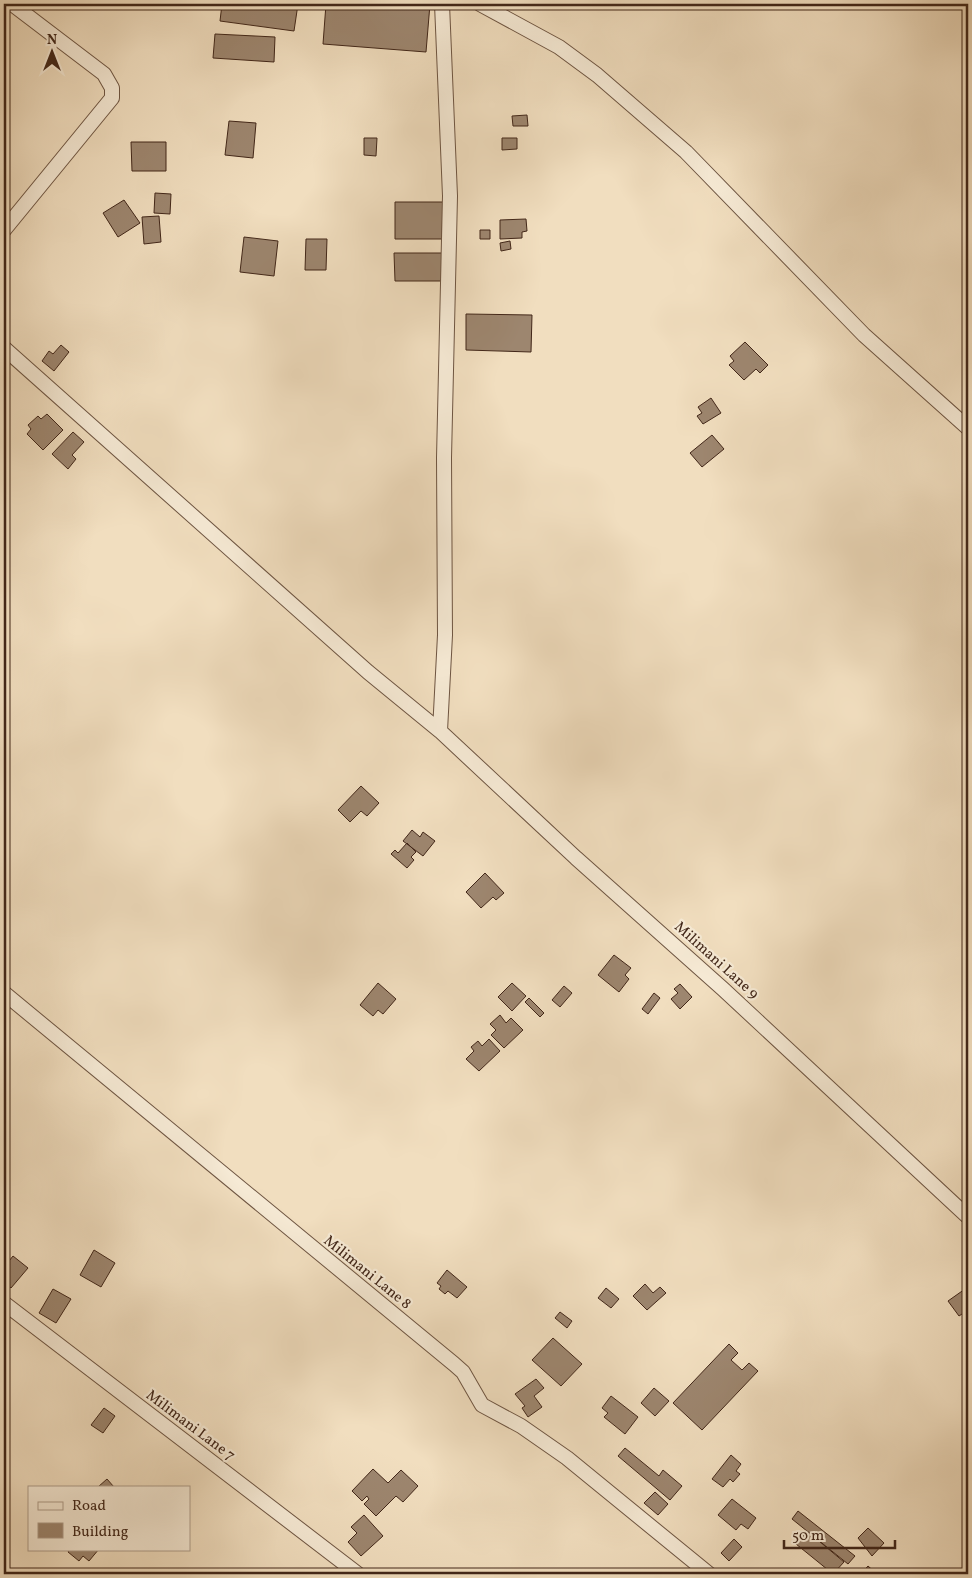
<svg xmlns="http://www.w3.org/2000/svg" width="972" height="1578" font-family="Vollkorn,serif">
	<rect width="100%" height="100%" fill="#f1debf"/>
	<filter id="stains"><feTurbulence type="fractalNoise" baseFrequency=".004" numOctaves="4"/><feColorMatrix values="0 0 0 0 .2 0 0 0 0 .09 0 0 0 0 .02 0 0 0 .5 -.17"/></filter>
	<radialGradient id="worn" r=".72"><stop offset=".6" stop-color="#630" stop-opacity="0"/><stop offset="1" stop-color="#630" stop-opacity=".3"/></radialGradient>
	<path fill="#9d866f" stroke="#422719" d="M 222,4 L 298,4 L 294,31 L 220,21 Z
		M 326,4 L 430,4 L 426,52 L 323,44 Z
		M 215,34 L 275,37 L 274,62 L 213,58 Z
		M 527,115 L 528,126 L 513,126 L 512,116 Z
		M 229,121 L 256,123 L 253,158 L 225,155 Z
		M 364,138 L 377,138 L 376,156 L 364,155 Z
		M 502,138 L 517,138 L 517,149 L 502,150 Z
		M 131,142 L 166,142 L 166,171 L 132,171 Z
		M 155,193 L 171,194 L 170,214 L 154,213 Z
		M 124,200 L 140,223 L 118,237 L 103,213 Z
		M 395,202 L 443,202 L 442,239 L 395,239 Z
		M 159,216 L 161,242 L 144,244 L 142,217 Z
		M 526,219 L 527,231 L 522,232 L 522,238 L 500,239 L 500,220 Z
		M 480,230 L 490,230 L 490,239 L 480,239 Z
		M 244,237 L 278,241 L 274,276 L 240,272 Z
		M 306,239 L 327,239 L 326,270 L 305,270 Z
		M 510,241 L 511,249 L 501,251 L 500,243 Z
		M 394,253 L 443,253 L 443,281 L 395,281 Z
		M 466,314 L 532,315 L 531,352 L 466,350 Z
		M 745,342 L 768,365 L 760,373 L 756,369 L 744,380 L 729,365 L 734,361 L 730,356 Z
		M 61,345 L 69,352 L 54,371 L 42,361 L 49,351 L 53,354 Z
		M 711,398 L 721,413 L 703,424 L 697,416 L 702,413 L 698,407 Z
		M 47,414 L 63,430 L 43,450 L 27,434 L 31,429 L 28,425 L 38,416 L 41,419 Z
		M 73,432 L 84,442 L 72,455 L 76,459 L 68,469 L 52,454 Z
		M 712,435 L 724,449 L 702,467 L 690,453 Z
		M 361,786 L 379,803 L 367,816 L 361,811 L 350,822 L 338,810 Z
		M 412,830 L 420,837 L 423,832 L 435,841 L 423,856 L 403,841 Z
		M 407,843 L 416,852 L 411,857 L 414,860 L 407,868 L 391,854 L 395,850 L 398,853 Z
		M 485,873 L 504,893 L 496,900 L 493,897 L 481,908 L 466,892 Z
		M 614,955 L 631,968 L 625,975 L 629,979 L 619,992 L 598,975 Z
		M 378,983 L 396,999 L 383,1014 L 378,1010 L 373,1016 L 360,1005 Z
		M 512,983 L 526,996 L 512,1011 L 498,997 Z
		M 680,984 L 692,997 L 680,1009 L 671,999 L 678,993 L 674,989 Z
		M 564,986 L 572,993 L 560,1007 L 552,1000 Z
		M 654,993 L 660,998 L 648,1014 L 642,1009 Z
		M 529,998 L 544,1013 L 540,1017 L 525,1002 Z
		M 500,1015 L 506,1023 L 511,1018 L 523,1030 L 504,1048 L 491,1035 L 496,1030 L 490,1024 Z
		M 489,1039 L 500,1051 L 479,1071 L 466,1059 L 474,1051 L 471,1047 L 478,1041 L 482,1046 Z
		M 94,1250 L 115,1263 L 101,1287 L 80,1275 Z
		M 4,1256 L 9,1261 L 13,1256 L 28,1268 L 11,1288 L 4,1282 Z
		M 447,1270 L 467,1287 L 457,1298 L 448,1291 L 445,1294 L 439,1289 L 441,1286 L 437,1283 Z
		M 645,1284 L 653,1293 L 660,1287 L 666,1293 L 647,1310 L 633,1296 Z
		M 606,1288 L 619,1299 L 611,1308 L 598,1298 Z
		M 53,1289 L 71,1299 L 56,1323 L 39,1313 Z
		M 965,1289 L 968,1294 L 968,1310 L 959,1316 L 948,1301 Z
		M 560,1312 L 572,1321 L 567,1328 L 555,1318 Z
		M 553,1338 L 582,1364 L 561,1386 L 532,1360 Z
		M 729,1344 L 738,1353 L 731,1360 L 742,1370 L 749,1363 L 758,1371 L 702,1430 L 673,1403 Z
		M 536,1379 L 544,1388 L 534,1396 L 542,1407 L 528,1417 L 522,1408 L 525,1406 L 515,1394 Z
		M 654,1388 L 669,1401 L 655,1416 L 641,1403 Z
		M 611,1396 L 638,1417 L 625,1434 L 604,1417 L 608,1413 L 602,1408 Z
		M 104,1408 L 115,1416 L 103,1433 L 91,1425 Z
		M 625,1448 L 659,1476 L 663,1470 L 682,1486 L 670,1500 L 618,1456 Z
		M 731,1455 L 741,1464 L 736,1471 L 740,1474 L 733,1482 L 730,1479 L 723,1487 L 712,1479 Z
		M 373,1469 L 388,1483 L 401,1470 L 418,1486 L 403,1502 L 396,1496 L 376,1516 L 364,1504 L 369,1499 L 367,1496 L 362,1501 L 352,1491 Z
		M 107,1479 L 114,1487 L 98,1487 Z
		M 655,1492 L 668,1504 L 658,1515 L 644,1503 Z
		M 732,1499 L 756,1518 L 748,1529 L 741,1524 L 736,1530 L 718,1515 Z
		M 798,1511 L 855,1556 L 848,1564 L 792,1519 Z
		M 364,1515 L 383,1536 L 361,1556 L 348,1542 L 357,1533 L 351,1527 Z
		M 868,1528 L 884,1543 L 872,1556 L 858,1538 Z
		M 807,1531 L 844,1562 L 833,1574 L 796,1544 Z
		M 734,1539 L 742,1547 L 729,1561 L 721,1553 Z
		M 70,1549 L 99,1549 L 89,1561 L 83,1556 L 79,1561 L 68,1552 Z
		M 868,1566 L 877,1574 L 861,1574 Z"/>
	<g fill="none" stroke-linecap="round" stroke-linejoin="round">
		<g stroke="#6e5542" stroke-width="16">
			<path id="street" d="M 480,4 L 559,47 L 597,75 L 686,152 L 864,335 L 968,428
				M 4,230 L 112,98 L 112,88 L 104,74 L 12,4
				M 4,348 L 368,672 L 440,731 L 576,858 L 723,989 L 968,1217
				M 440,731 L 445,635 L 444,458 L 450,196 L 442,4
				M 4,993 L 454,1364 L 463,1372 L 482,1405 L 521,1426 L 567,1458 L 709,1574
				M 4,1303 L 358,1574"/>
		</g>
		<use href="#street" stroke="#f6ead5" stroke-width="14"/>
	</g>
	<g text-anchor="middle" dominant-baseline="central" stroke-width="4.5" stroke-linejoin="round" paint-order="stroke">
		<g font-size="15" fill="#422719" stroke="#f6ead5">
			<text transform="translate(716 961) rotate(42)">Milimani Lane 9</text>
			<text transform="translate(367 1273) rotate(39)">Milimani Lane 8</text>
			<text transform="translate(190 1426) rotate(37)">Milimani Lane 7</text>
		</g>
	</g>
	<rect width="972" height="1578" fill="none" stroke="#f1debf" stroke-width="20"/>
	<rect x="5" y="5" width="962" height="1568" fill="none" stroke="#422719" stroke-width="2.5"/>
	<rect x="10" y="10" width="952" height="1558" fill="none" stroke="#422719"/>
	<rect x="28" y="1486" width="162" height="65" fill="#f6ead5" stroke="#ae9c8a"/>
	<rect x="38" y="1502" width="25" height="8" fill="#f6ead5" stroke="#ae9c8a"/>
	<text x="72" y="1510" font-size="15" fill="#422719">Road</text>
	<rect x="38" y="1523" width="25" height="15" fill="#9d866f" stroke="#ae9c8a"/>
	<text x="72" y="1536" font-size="15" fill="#422719">Building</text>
	<g transform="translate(52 52)" stroke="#f6ead5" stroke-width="4" paint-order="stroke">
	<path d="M0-4L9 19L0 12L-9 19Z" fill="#422719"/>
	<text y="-8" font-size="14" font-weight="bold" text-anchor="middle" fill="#422719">N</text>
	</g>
	<path d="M784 1540v8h111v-8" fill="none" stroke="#422719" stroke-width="2.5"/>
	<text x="792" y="1540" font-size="15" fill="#422719" stroke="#f6ead5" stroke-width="4" paint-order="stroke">50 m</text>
	<rect width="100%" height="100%" filter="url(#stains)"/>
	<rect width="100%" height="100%" fill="url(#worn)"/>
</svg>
